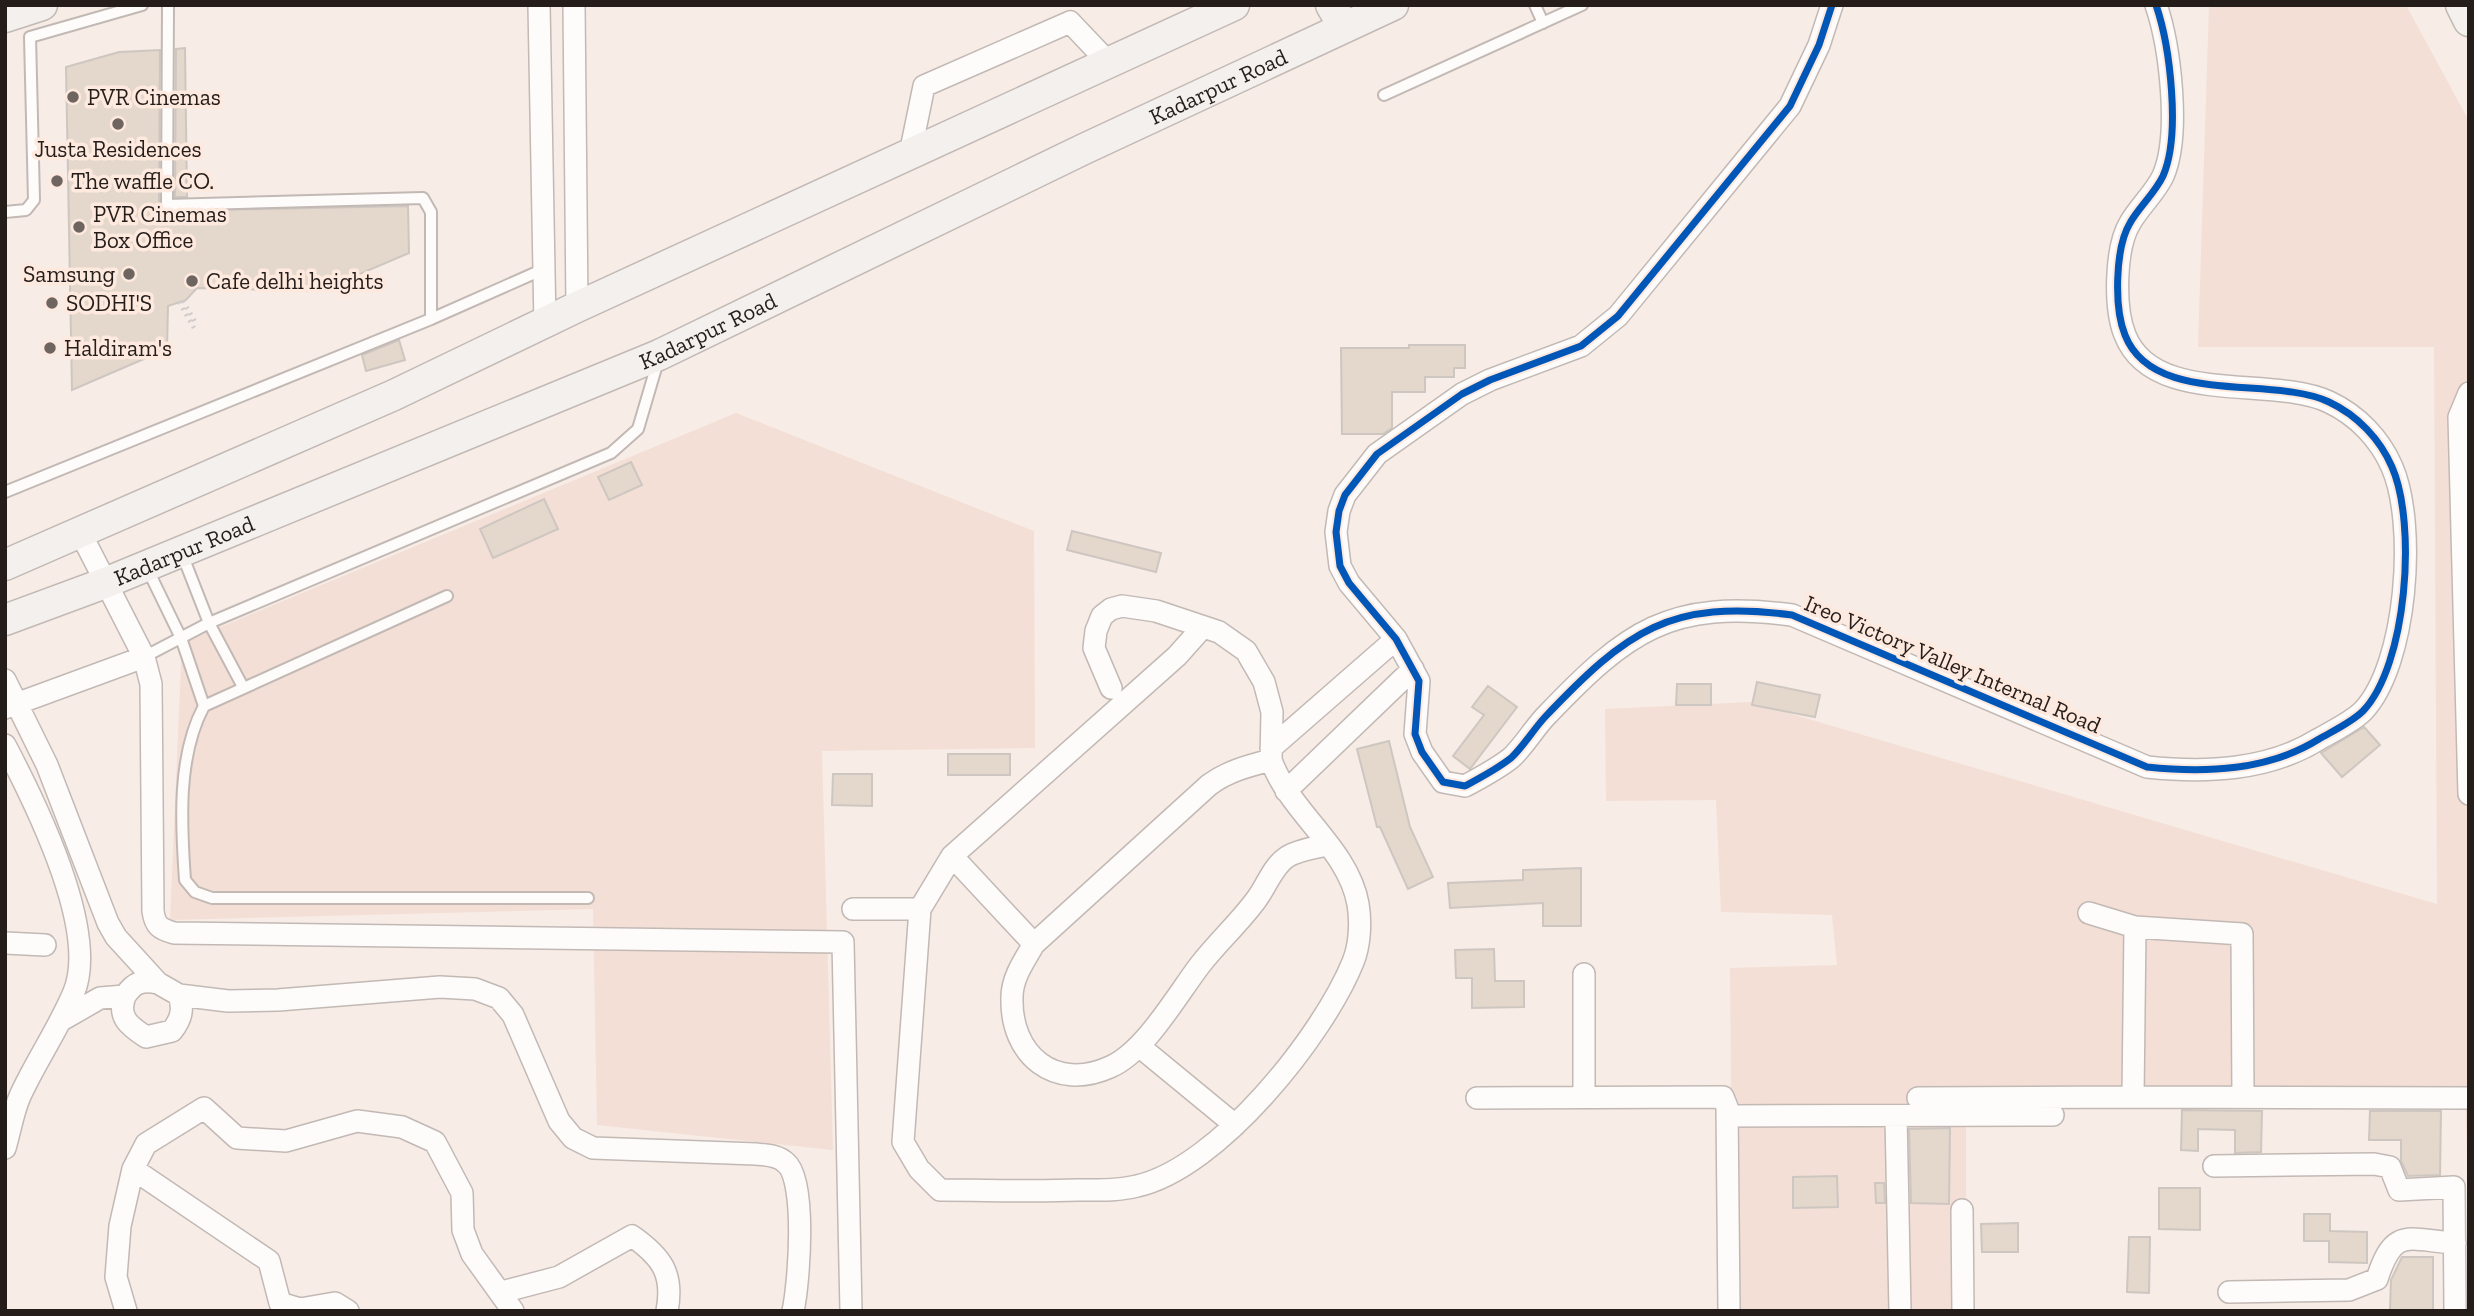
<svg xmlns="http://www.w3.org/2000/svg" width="2474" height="1316" font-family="'Zilla Slab',serif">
	<rect width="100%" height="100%" fill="#f7ece6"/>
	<path fill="#f3dfd5" d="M 2209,5 L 2406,5 L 2469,121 L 2469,1212 L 2465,1092 L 1966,1106 L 1966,1311 L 1733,1311 L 1730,968 L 1837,965 L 1832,915 L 1721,912 L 1716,800 L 1606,801 L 1605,709 L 1751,702 L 2437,904 L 2434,347 L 2198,347 Z
		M 736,413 L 1034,531 L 1035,748 L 822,751 L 833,1150 L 597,1125 L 593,909 L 170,920 L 182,643 Z"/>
	<path fill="#e4d7cb" stroke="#cec7c1" stroke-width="2" d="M 185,48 L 187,197 L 175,197 L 176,49 Z
		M 160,50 L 159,205 L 163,211 L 408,206 L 409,253 L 320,291 L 197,288 L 186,300 L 168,306 L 167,349 L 72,390 L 66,67 L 119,52 Z
		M 399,340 L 405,360 L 366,371 L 362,355 Z
		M 1409,345 L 1465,345 L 1465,368 L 1454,368 L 1454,377 L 1425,377 L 1425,392 L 1392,392 L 1392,428 L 1383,434 L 1342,434 L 1341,348 L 1409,348 Z
		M 631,462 L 642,485 L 609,500 L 598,477 Z
		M 544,499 L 558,529 L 493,558 L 480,529 Z
		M 1072,531 L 1161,553 L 1156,572 L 1067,550 Z
		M 1757,682 L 1820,695 L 1815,717 L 1752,705 Z
		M 1677,684 L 1711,684 L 1711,705 L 1676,705 Z
		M 1488,686 L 1517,707 L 1470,769 L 1453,756 L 1484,715 L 1472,707 Z
		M 2364,727 L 2380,745 L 2342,777 L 2321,753 Z
		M 1389,741 L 1410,827 L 1433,877 L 1408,889 L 1380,827 L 1377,827 L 1357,749 Z
		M 948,754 L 1010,754 L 1010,775 L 948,775 Z
		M 833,774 L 872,774 L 872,806 L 832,805 Z
		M 1581,868 L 1581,926 L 1543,926 L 1543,903 L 1450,908 L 1448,883 L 1523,880 L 1523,870 Z
		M 1494,949 L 1495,981 L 1524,981 L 1524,1007 L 1472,1008 L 1472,978 L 1456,978 L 1455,950 Z
		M 2182,1110 L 2262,1111 L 2261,1152 L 2235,1153 L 2235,1130 L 2198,1129 L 2198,1151 L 2181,1150 Z
		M 2370,1111 L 2441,1111 L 2440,1175 L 2408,1176 L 2401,1161 L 2401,1140 L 2369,1140 Z
		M 1950,1128 L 1949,1204 L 1911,1203 L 1909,1129 Z
		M 1837,1176 L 1838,1207 L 1793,1208 L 1793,1177 Z
		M 1875,1183 L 1884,1183 L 1885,1203 L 1876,1203 Z
		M 2159,1188 L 2200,1188 L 2200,1230 L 2159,1229 Z
		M 2304,1214 L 2330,1214 L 2330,1231 L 2367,1232 L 2367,1263 L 2329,1262 L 2329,1241 L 2304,1241 Z
		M 2018,1223 L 2018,1252 L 1982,1252 L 1981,1224 Z
		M 2129,1237 L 2150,1237 L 2149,1293 L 2127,1292 Z
		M 2402,1257 L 2433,1257 L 2433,1311 L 2390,1311 L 2391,1280 Z"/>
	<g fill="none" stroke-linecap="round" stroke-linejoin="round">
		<g stroke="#c2b9b5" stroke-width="14">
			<path id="lane" d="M 1535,5 L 1543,23
				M 1384,95 L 1582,5
				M 5,212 L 26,210 L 34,200 L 30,37 L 142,5
				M 431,319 L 544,269
				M 5,492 L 431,319 L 431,212 L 423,198 L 167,205 L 168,5
				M 182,554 L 209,623 L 243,687
				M 146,566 L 181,638 L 204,706
				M 447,596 L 204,706 C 177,756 181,824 185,880 L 195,892 L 212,898 L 588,898
				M 144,657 L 209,623 L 611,453 L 638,429 L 658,361"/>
		</g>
		<g stroke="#c2b9b5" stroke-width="24">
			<path id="street" d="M 539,5 L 545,325
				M 574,5 L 577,307
				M 1832,5 L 1819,45 L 1790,106 L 1618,316 L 1581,346 L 1490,380 L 1462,394 L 1377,454 L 1345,495 L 1339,511 L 1336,532 L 1340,566 L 1349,583 L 1396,639 L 1419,681 L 1415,734 L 1422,752 L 1443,782 L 1465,786 C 1480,778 1497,769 1511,758 C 1523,747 1533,730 1545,717 C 1627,631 1669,599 1792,615 L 2147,767 C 2205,773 2268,771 2319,739 C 2333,731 2352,722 2363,711 C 2407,665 2417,524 2392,467 C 2380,439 2357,415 2329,402 C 2273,375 2153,407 2125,335 C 2114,308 2115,248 2130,223 C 2139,207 2155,193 2163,176 C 2181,135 2170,46 2156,5
				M 910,154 L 924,86 L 1070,22 L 1109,63
				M 2469,393 L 2459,417 L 2469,794
				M 80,532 L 144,657 L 151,684 L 153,911 C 155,926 160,929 174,933 L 843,942 L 851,1311
				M 5,680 L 47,765 L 108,923 L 116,937 L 158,983 L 179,995 L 228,1001 L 278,1000 L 440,987 L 475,989 L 499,998 L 513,1015 L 559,1121 L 573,1138 L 593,1148 L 756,1154 C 766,1155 778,1155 786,1163 C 807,1180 799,1284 793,1311
				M 1111,688 L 1094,648 L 1096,631 L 1102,616 L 1111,609 L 1122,606 L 1156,611 L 1219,632 L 1246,651 L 1264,682 L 1272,712 L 1271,760
				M 5,708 L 144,657
				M 5,745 C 35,802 99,930 74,992 C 59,1028 36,1061 20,1096 C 13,1112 10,1131 5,1148
				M 1271,748 L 1396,639
				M 1286,791 L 1413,669
				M 952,856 L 1034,944
				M 853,909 L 920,909 L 952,856 L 1177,656 L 1202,628
				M 920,909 L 903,1142 L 919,1169 L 940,1190 C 986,1190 1032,1192 1078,1190 C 1097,1190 1118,1191 1137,1186 C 1218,1168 1323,1036 1353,962 C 1360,945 1361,922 1358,904 C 1348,848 1290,813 1271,760 C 1248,766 1228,771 1209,785 L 1034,944 C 1024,961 1012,978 1012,997 C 1010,1055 1055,1092 1110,1067 C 1145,1052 1177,995 1200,965 C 1218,942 1239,923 1256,900 C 1266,887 1273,866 1287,857 C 1298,850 1314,848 1327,845
				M 2089,913 L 2135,927 L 2133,1097 L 2469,1098
				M 2135,927 L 2242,934 L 2243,1097
				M 5,943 L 45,945
				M 125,996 C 117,1017 129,1026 146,1037 L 172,1031 C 181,1019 184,1010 179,995
				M 60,1021 L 100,998 L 125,996 C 134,982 142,980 158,983
				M 1139,1046 L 1235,1125
				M 1584,1097 L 1584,974
				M 1477,1098 L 1723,1097 L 1727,1107 L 1729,1311
				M 1918,1098 L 2133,1097
				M 1727,1116 L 2053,1115
				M 1896,1116 L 1900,1311
				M 2214,1166 L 2374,1164 L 2390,1167 L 2399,1190 L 2454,1187 L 2455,1311
				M 1962,1210 L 1963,1311
				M 502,1292 L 559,1277 L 632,1236 C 662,1257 674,1274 667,1311
				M 2229,1292 L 2349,1290 L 2377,1279 C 2394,1226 2407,1240 2455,1243
				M 126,1311 L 116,1277 L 120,1226 L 133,1169
				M 348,1311 L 335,1303 L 300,1309 L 280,1303 L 269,1261 L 133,1169 L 146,1144 L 204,1108 L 237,1138 L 286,1141 L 357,1121 L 402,1127 L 435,1142 L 462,1193 L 463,1230 L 472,1254 L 513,1311"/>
		</g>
		<g stroke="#c2b9b5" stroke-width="33">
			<g id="secondary">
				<path d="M 1331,5 L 1344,27"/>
				<path d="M 2461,5 L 2469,21"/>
				<path d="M 5,17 L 42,5"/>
				<path d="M 5,565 L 394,395 L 577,307 L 1234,5"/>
				<path id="s1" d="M 5,620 L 105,583 L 659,355 L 1084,149 L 1393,5"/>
			</g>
		</g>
		<path stroke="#d0cccb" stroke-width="4.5" stroke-dasharray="2 5" stroke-linecap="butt" d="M 183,301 L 197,325
			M 179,302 L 194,328"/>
		<use href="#lane" stroke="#fefcfb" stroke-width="10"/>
		<use href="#street" stroke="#fefcfb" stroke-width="21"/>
		<use href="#secondary" stroke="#f4f0ee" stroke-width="30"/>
		<g stroke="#fee9df" stroke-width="11">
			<path id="cycleway" d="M 1832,5 L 1819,45 L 1790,106 L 1618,316 L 1581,346 L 1490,380 L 1462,394 L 1377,454 L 1345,495 L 1339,511 L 1336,532 L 1340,566 L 1349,583 L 1396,639 L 1419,681 L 1415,734 L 1422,752 L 1443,782 L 1465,786 C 1480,778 1497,769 1511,758 C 1523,747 1533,730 1545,717 C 1627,631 1669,599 1792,615 L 2147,767 C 2205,773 2268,771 2319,739 C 2333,731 2352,722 2363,711 C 2407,665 2417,524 2392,467 C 2380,439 2357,415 2329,402 C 2273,375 2153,407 2125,335 C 2114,308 2115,248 2130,223 C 2139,207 2155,193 2163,176 C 2181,135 2170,46 2156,5"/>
		</g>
		<use href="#cycleway" stroke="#0057b8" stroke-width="7"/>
	</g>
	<g fill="#6e6561" stroke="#fee9df" stroke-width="2.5">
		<circle cx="73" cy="97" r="7"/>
		<circle cx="118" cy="124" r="7"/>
		<circle cx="57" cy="181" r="7"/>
		<circle cx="79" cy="227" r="7"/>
		<circle cx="129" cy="274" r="7"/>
		<circle cx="192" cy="281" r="7"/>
		<circle cx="52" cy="303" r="7"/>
		<circle cx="50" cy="348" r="7"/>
	</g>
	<g text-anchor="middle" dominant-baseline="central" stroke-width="7" stroke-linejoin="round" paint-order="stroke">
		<g font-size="23" fill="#251d1a" stroke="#fee9df">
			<text stroke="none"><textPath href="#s1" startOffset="1326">Kadarpur Road</textPath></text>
			<text stroke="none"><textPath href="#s1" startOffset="760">Kadarpur Road</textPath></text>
			<text stroke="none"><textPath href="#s1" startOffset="192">Kadarpur Road</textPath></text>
			<text transform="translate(1953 664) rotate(23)">Ireo Victory Valley Internal Road</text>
		</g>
		<g font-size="23" fill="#251d1a" stroke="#fee9df" text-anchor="start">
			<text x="87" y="97">PVR Cinemas</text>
			<text x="118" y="149" text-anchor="middle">Justa Residences</text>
			<text x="71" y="181">The waffle CO.</text>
			<text x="93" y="214">PVR Cinemas<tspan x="93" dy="26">Box Office</tspan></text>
			<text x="115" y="274" text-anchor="end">Samsung</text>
			<text x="206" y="281">Cafe delhi heights</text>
			<text x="66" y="303">SODHI'S</text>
			<text x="64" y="348">Haldiram's</text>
		</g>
	</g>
	<rect width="2474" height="1316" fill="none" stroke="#251d1a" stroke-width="14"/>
</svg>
